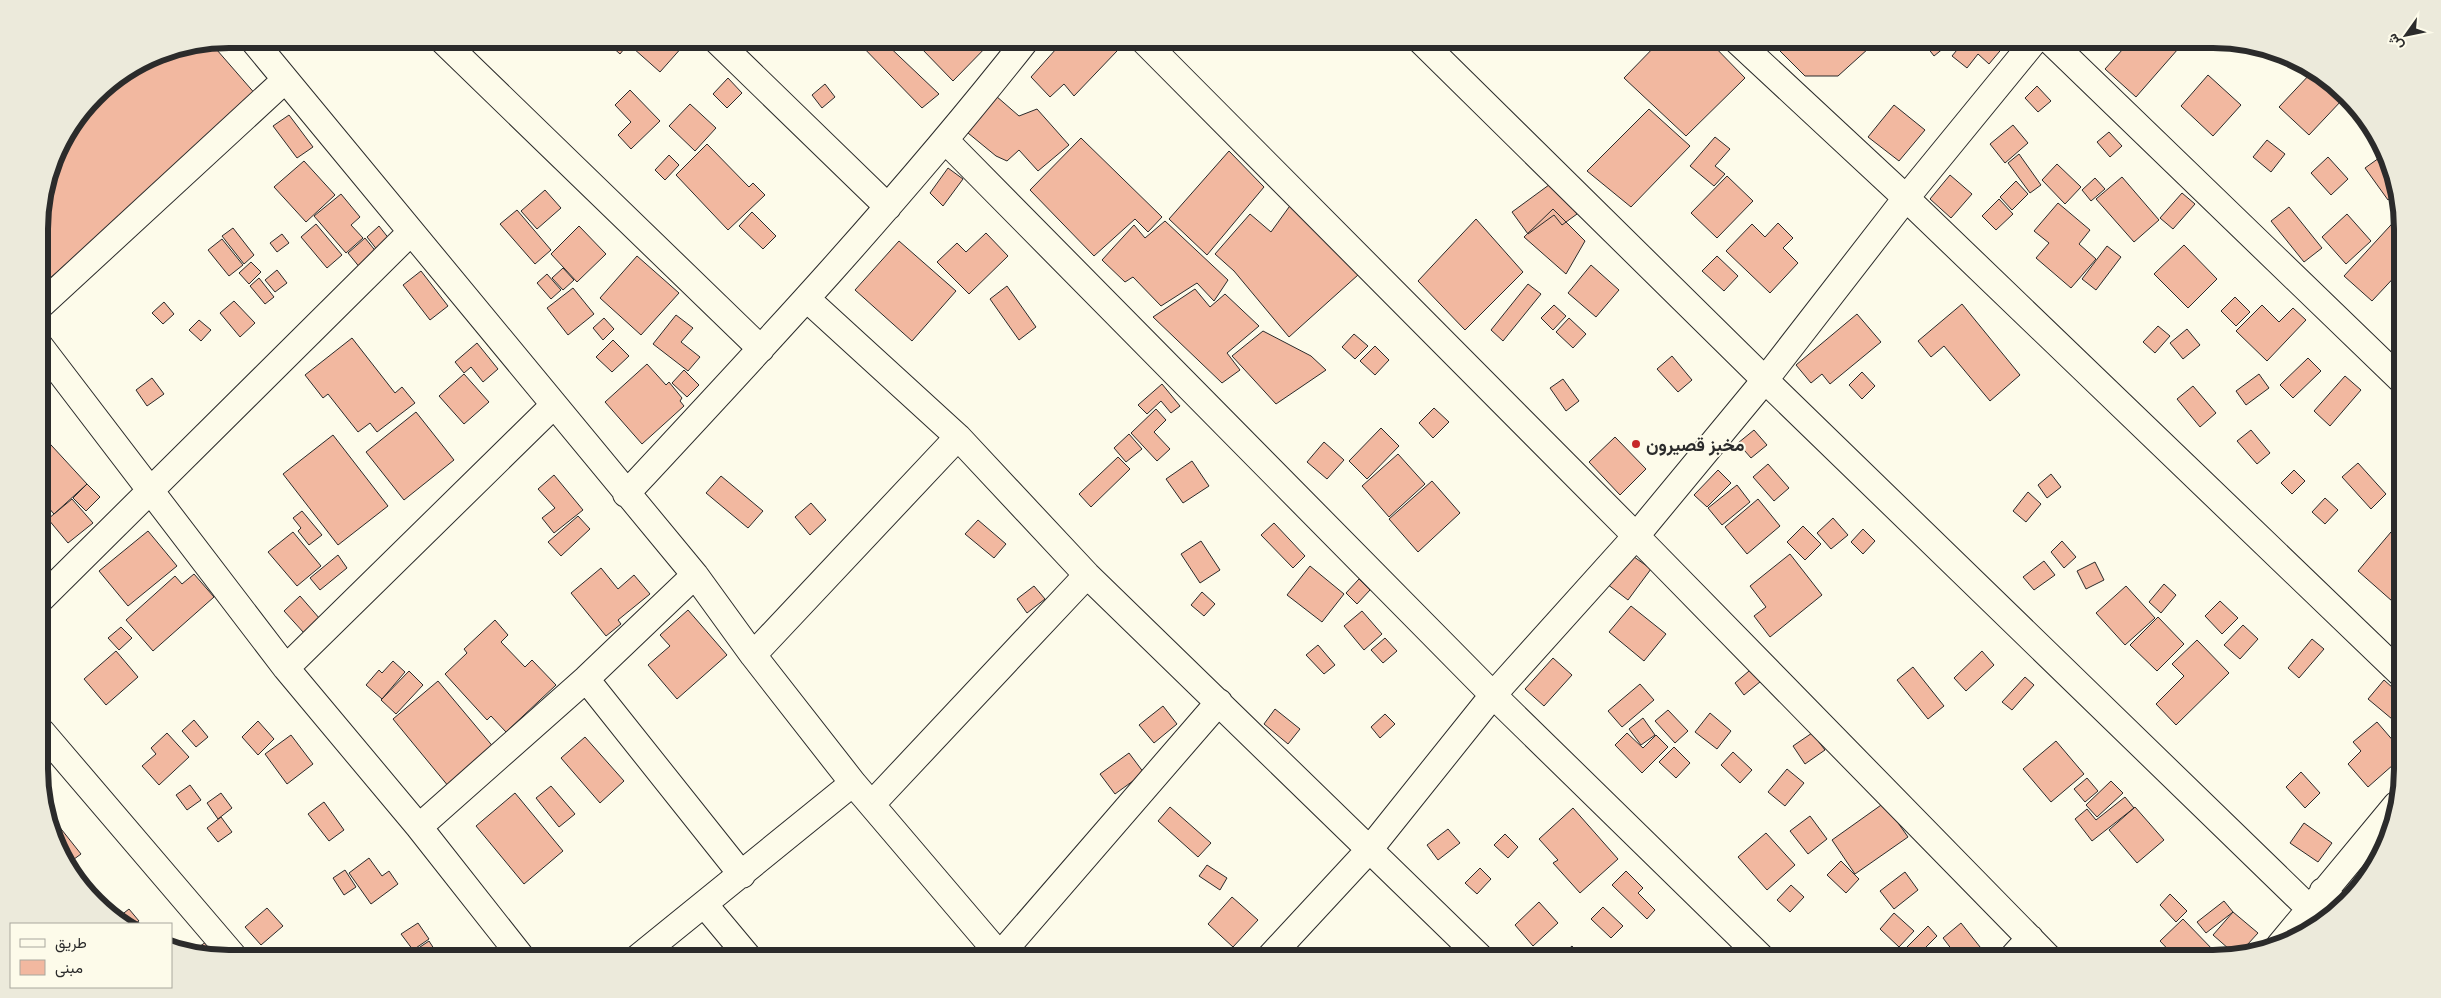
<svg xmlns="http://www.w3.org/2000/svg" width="2441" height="998" font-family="'IBM Plex Sans',Vazirmatn,sans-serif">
	<rect width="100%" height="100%" fill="#fdfbea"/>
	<path fill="#f2b8a0" stroke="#2b2b2b" d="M 615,39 L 622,39 L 628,44 L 620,54 L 610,45 Z
		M 624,39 L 639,39 L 633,46 Z
		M 640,39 L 675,39 L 683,46 L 660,72 L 633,48 Z
		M 858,39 L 881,39 L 939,94 L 922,108 L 857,41 Z
		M 929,39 L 991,39 L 993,40 L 953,81 L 921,48 Z
		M 1065,39 L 1101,39 L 1117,51 L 1074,96 L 1064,84 L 1050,97 L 1031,77 Z
		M 1662,39 L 1707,39 L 1745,78 L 1686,136 L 1624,78 Z
		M 1779,39 L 1879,39 L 1838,76 L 1805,76 L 1775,46 Z
		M 1921,39 L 1955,39 L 1934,56 Z
		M 1966,39 L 2010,39 L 1989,64 L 1978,54 L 1967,68 L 1952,56 Z
		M 2132,39 L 2166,39 L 2178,49 L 2136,97 L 2105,69 Z
		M 210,42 L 257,96 L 40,287 L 39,215 L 58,144 L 103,86 L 156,53 Z
		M 2312,72 L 2342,100 L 2309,135 L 2279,107 Z
		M 2208,75 L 2241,105 L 2213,136 L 2181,106 Z
		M 728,78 L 742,93 L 727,108 L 713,94 Z
		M 825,84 L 835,97 L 822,108 L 812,95 Z
		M 2037,86 L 2051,101 L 2038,112 L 2025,98 Z
		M 630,90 L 660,121 L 631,149 L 618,135 L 631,122 L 615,105 Z
		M 996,96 L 1019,116 L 1037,109 L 1069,145 L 1038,171 L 1019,150 L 1007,161 L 996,156 L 968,133 Z
		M 690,104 L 716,128 L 695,151 L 669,126 Z
		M 1894,105 L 1925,130 L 1899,161 L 1868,137 Z
		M 1649,109 L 1690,146 L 1631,207 L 1587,171 Z
		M 289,115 L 313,147 L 297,158 L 273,126 Z
		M 2013,125 L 2028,143 L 2005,163 L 1990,144 Z
		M 2109,132 L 2122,146 L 2110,157 L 2097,142 Z
		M 1715,137 L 1730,149 L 1715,166 L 1725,174 L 1714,186 L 1690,166 Z
		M 1081,138 L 1162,217 L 1148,232 L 1135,219 L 1094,256 L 1030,190 Z
		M 2267,140 L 2285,154 L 2271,172 L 2253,157 Z
		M 707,144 L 749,187 L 753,183 L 765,195 L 728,230 L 676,175 Z
		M 1229,151 L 1264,187 L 1207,255 L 1169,219 Z
		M 2386,153 L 2398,193 L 2388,200 L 2365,168 Z
		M 2019,154 L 2041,185 L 2030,193 L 2008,163 Z
		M 669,155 L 679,165 L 665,180 L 655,170 Z
		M 2328,157 L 2348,179 L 2331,195 L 2311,173 Z
		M 304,161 L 335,195 L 306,222 L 274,187 Z
		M 2057,164 L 2081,187 L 2065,204 L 2042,180 Z
		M 948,168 L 963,179 L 943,206 L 930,193 Z
		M 1950,175 L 1972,194 L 1951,218 L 1930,199 Z
		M 1727,176 L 1753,201 L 1717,238 L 1691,213 Z
		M 2122,177 L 2159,220 L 2134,242 L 2096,199 Z
		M 2095,178 L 2105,189 L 2091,201 L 2082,190 Z
		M 2016,181 L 2028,194 L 2012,210 L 2000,197 Z
		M 1553,182 L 1577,214 L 1562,225 L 1554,215 L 1528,234 L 1512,212 Z
		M 545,190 L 561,208 L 537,229 L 521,211 Z
		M 2182,193 L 2195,204 L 2173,229 L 2160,218 Z
		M 341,194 L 360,217 L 351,225 L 363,238 L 346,253 L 314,216 Z
		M 1297,196 L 1368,266 L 1289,337 L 1234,271 L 1215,254 L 1250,214 L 1271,232 Z
		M 1999,199 L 2013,214 L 1996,230 L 1982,216 Z
		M 2058,203 L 2090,230 L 2079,244 L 2096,259 L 2071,288 L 2036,258 L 2049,243 L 2034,231 Z
		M 2289,207 L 2322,248 L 2304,262 L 2271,221 Z
		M 1553,209 L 1585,241 L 1566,274 L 1524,237 Z
		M 517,210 L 551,250 L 535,264 L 500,224 Z
		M 752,212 L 776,236 L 763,249 L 739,226 Z
		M 2347,214 L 2371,241 L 2346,264 L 2322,237 Z
		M 2401,214 L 2401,270 L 2372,301 L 2344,276 Z
		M 1476,219 L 1523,272 L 1465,330 L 1418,281 Z
		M 1165,221 L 1228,280 L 1214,301 L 1197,283 L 1161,306 L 1133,277 L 1125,282 L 1102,260 L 1134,225 L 1145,238 Z
		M 1778,223 L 1793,238 L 1783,248 L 1798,263 L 1770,293 L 1726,251 L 1752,224 L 1765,237 Z
		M 316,224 L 342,255 L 327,268 L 301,237 Z
		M 379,226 L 390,240 L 378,251 L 367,237 Z
		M 579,226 L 606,254 L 577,282 L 551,254 Z
		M 233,228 L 254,255 L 244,264 L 222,236 Z
		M 986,233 L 1008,256 L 969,294 L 937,262 L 957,243 L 966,252 Z
		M 282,234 L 289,243 L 277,252 L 270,243 Z
		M 365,238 L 378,254 L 361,269 L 348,253 Z
		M 222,239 L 243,265 L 229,276 L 208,250 Z
		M 899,241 L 956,291 L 912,341 L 855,290 Z
		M 2184,245 L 2217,279 L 2188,308 L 2154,274 Z
		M 2107,246 L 2121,257 L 2096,290 L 2082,279 Z
		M 637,256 L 679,293 L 641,335 L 600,298 Z
		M 1717,256 L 1738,276 L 1724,291 L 1702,271 Z
		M 251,262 L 261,272 L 249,284 L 239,273 Z
		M 1591,265 L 1619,290 L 1596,317 L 1568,293 Z
		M 563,268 L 574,280 L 563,290 L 552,278 Z
		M 277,270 L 287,283 L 275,292 L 265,280 Z
		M 421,271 L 448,306 L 430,320 L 403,285 Z
		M 547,274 L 561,290 L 551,299 L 537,283 Z
		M 259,278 L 274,297 L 265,304 L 250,286 Z
		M 1528,284 L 1541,294 L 1503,341 L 1491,330 Z
		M 1007,286 L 1036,327 L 1019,340 L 990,299 Z
		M 573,288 L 594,314 L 568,335 L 547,308 Z
		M 1195,289 L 1210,307 L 1225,294 L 1259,326 L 1227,353 L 1240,370 L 1222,383 L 1153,317 Z
		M 2235,297 L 2250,312 L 2236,326 L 2221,311 Z
		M 234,301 L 255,323 L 240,337 L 220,313 Z
		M 164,302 L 174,314 L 163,324 L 152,313 Z
		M 1962,304 L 2020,375 L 1990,401 L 1944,346 L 1931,357 L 1918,341 Z
		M 1554,305 L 1566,316 L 1553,330 L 1541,318 Z
		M 2262,305 L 2279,322 L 2293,308 L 2306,320 L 2267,361 L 2236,331 Z
		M 1857,314 L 1881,342 L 1830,384 L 1822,374 L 1811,383 L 1796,365 Z
		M 676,315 L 693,328 L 681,342 L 700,357 L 688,371 L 653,344 Z
		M 604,318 L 614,329 L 603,340 L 593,328 Z
		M 1569,318 L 1586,334 L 1573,348 L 1556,332 Z
		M 199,320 L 211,330 L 201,341 L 189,330 Z
		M 2158,326 L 2170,336 L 2155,353 L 2143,342 Z
		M 2187,329 L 2200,345 L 2183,359 L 2170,343 Z
		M 1263,331 L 1311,356 L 1326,370 L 1276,404 L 1232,356 Z
		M 1354,334 L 1368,346 L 1355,359 L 1342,347 Z
		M 352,338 L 395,393 L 402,387 L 415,403 L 377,432 L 370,423 L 358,432 L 328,394 L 323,398 L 305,375 Z
		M 613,340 L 629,356 L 612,372 L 596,357 Z
		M 477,343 L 498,369 L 483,382 L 471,367 L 464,373 L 455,362 Z
		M 1375,346 L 1389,360 L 1375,375 L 1360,361 Z
		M 1672,356 L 1692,380 L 1678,392 L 1657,369 Z
		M 2308,358 L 2321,371 L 2293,398 L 2280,385 Z
		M 647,364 L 666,385 L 669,382 L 682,398 L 680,401 L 684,406 L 642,444 L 605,402 Z
		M 684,370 L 699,385 L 687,397 L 672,383 Z
		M 1862,372 L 1875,386 L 1862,399 L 1849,385 Z
		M 464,374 L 489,402 L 464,424 L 439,396 Z
		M 2259,374 L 2269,388 L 2246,405 L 2236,391 Z
		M 2345,376 L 2361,390 L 2330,426 L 2314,411 Z
		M 152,378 L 164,394 L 147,406 L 136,390 Z
		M 1563,379 L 1579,401 L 1566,411 L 1550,388 Z
		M 1162,384 L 1180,406 L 1171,413 L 1161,401 L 1147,414 L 1138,405 Z
		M 2193,386 L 2216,413 L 2200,427 L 2177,399 Z
		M 1434,408 L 1449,422 L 1433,438 L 1419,423 Z
		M 1156,409 L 1166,420 L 1154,432 L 1170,449 L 1157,461 L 1131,433 Z
		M 416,412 L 454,460 L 404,500 L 366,452 Z
		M 1381,428 L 1399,446 L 1367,479 L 1349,461 Z
		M 1754,430 L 1767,445 L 1751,458 L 1738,443 Z
		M 2251,430 L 2270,453 L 2257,464 L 2237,441 Z
		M 40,433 L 87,484 L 54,514 L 41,499 Z
		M 1129,434 L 1142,449 L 1126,462 L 1114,448 Z
		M 333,435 L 388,506 L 338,545 L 283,474 Z
		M 1615,437 L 1646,469 L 1620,495 L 1589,462 Z
		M 1324,442 L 1344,460 L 1327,479 L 1307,462 Z
		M 1398,454 L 1425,484 L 1389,517 L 1362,486 Z
		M 1118,457 L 1130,469 L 1091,507 L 1079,494 Z
		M 1192,461 L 1209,486 L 1183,503 L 1166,479 Z
		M 2358,463 L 2386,494 L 2371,509 L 2342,477 Z
		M 1768,464 L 1789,488 L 1774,501 L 1753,477 Z
		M 1718,470 L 1731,483 L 1707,507 L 1694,495 Z
		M 2294,470 L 2305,481 L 2292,494 L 2281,483 Z
		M 2051,474 L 2061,487 L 2047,498 L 2038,485 Z
		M 554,475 L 583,510 L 554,533 L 542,518 L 555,508 L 538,489 Z
		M 721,476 L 763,511 L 748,528 L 706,493 Z
		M 1432,481 L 1460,513 L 1418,552 L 1389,519 Z
		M 87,484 L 100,497 L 86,511 L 73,498 Z
		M 1737,485 L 1750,502 L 1722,525 L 1708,508 Z
		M 2028,492 L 2041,504 L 2026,522 L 2013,511 Z
		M 2325,498 L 2338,510 L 2325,524 L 2312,512 Z
		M 72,499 L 93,523 L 68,543 L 48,519 Z
		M 1758,499 L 1780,526 L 1747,554 L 1725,527 Z
		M 811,503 L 826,520 L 810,535 L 795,517 Z
		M 302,511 L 322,535 L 309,545 L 298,531 L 301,528 L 293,518 Z
		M 578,516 L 590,529 L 561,556 L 548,542 Z
		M 1833,518 L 1848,535 L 1831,549 L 1817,533 Z
		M 978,520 L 1006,544 L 994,558 L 965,534 Z
		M 1274,523 L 1305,556 L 1293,568 L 1261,535 Z
		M 1803,526 L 1821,544 L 1805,560 L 1787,542 Z
		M 1863,529 L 1875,541 L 1863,554 L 1851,542 Z
		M 148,531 L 177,566 L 128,606 L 99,571 Z
		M 293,532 L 321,566 L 297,586 L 268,552 Z
		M 2391,532 L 2402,541 L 2402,590 L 2392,601 L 2358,571 Z
		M 1201,541 L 1220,570 L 1200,583 L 1181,554 Z
		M 2062,541 L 2076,557 L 2064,568 L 2051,552 Z
		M 1630,554 L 1651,569 L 1628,600 L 1607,584 Z
		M 1790,554 L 1822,595 L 1770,637 L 1754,616 L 1766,607 L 1750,586 Z
		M 338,555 L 347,568 L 320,590 L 310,578 Z
		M 2044,561 L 2055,575 L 2034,590 L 2023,577 Z
		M 2095,562 L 2104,580 L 2086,589 L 2077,571 Z
		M 1310,566 L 1344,594 L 1322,622 L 1287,595 Z
		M 601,568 L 618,589 L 634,575 L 650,594 L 618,620 L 621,624 L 606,636 L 571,593 Z
		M 194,574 L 214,597 L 153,651 L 126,620 L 175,576 L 182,584 Z
		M 1359,579 L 1370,590 L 1357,604 L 1346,593 Z
		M 2164,584 L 2176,595 L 2161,613 L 2149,602 Z
		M 1034,586 L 1045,599 L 1027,613 L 1017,599 Z
		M 2126,586 L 2155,618 L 2125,645 L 2096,613 Z
		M 1202,592 L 1215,604 L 1204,616 L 1191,605 Z
		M 300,596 L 320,619 L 304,633 L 284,611 Z
		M 2220,601 L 2238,618 L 2222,634 L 2205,616 Z
		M 1631,606 L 1666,634 L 1644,661 L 1609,632 Z
		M 688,610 L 727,655 L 677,699 L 648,665 L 670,646 L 660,635 Z
		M 1362,611 L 1382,634 L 1364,650 L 1344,626 Z
		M 2158,617 L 2184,644 L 2157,671 L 2130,645 Z
		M 495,620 L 508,635 L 501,642 L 525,667 L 532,660 L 556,685 L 506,732 L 491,716 L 487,720 L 445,674 L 467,653 L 464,649 Z
		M 2243,625 L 2258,639 L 2240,659 L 2224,645 Z
		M 121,627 L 132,638 L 119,650 L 108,638 Z
		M 2402,627 L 2402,643 L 2394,637 Z
		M 1385,638 L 1397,651 L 1383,663 L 1371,650 Z
		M 2312,639 L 2324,649 L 2299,678 L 2288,668 Z
		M 2197,640 L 2229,673 L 2176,725 L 2156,704 L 2184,676 L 2172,664 Z
		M 1318,645 L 1335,665 L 1324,674 L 1306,655 Z
		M 116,651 L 138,677 L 106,705 L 84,679 Z
		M 1982,651 L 1994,665 L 1966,691 L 1954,678 Z
		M 1553,658 L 1572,675 L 1544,706 L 1525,689 Z
		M 393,661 L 405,672 L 382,699 L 366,685 L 379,670 L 382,673 Z
		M 1756,665 L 1766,677 L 1744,695 L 1735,683 Z
		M 1913,667 L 1944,706 L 1928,719 L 1897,680 Z
		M 409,671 L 423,685 L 396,714 L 381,700 Z
		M 2025,677 L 2034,685 L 2012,710 L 2002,702 Z
		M 2384,680 L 2402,696 L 2402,707 L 2392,719 L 2368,699 Z
		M 438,681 L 495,749 L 449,787 L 393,719 Z
		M 1640,684 L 1654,700 L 1622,727 L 1608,711 Z
		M 1163,706 L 1177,724 L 1154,743 L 1139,725 Z
		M 1275,709 L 1300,729 L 1288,744 L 1264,724 Z
		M 1668,710 L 1688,731 L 1675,743 L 1655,721 Z
		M 1710,713 L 1731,731 L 1717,749 L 1695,732 Z
		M 1385,714 L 1395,724 L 1380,738 L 1371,727 Z
		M 1643,718 L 1655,735 L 1641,745 L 1629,729 Z
		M 194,720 L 208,737 L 196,747 L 182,731 Z
		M 258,721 L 274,739 L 258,755 L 242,737 Z
		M 2377,722 L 2402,751 L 2402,757 L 2368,787 L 2348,764 L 2361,751 L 2353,742 Z
		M 167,733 L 189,757 L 159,785 L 142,766 L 156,754 L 151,748 Z
		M 1627,733 L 1643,748 L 1656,735 L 1668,747 L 1642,773 L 1615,745 Z
		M 1812,733 L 1825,750 L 1805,764 L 1793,746 Z
		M 291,735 L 313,764 L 287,784 L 265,754 Z
		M 585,737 L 624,781 L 600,803 L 561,758 Z
		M 2056,741 L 2084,774 L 2051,802 L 2023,769 Z
		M 1674,747 L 1690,763 L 1676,778 L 1659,762 Z
		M 1733,752 L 1752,770 L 1740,783 L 1721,765 Z
		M 1129,753 L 1144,773 L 1115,794 L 1100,774 Z
		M 1787,769 L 1804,783 L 1785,806 L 1768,792 Z
		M 2301,772 L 2320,793 L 2305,808 L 2286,787 Z
		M 2087,778 L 2098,791 L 2085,802 L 2074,789 Z
		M 2111,781 L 2123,793 L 2097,817 L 2086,805 Z
		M 190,785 L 201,800 L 187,810 L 176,795 Z
		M 551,786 L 575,814 L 559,827 L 536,798 Z
		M 221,793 L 232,808 L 218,819 L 207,803 Z
		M 515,793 L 563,851 L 524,884 L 476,826 Z
		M 2125,797 L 2134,808 L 2092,841 L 2075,819 L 2087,809 L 2096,820 Z
		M 324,802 L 344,830 L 329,841 L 308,814 Z
		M 1884,803 L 1908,837 L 1855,874 L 1832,840 Z
		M 1170,807 L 1211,843 L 1198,857 L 1158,821 Z
		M 2135,807 L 2164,840 L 2137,863 L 2109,830 Z
		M 1573,808 L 1618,859 L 1580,893 L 1553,863 L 1558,860 L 1539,839 Z
		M 1810,816 L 1827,839 L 1808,854 L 1790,831 Z
		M 221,817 L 232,832 L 218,842 L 207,828 Z
		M 54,820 L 81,854 L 66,865 L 58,853 L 48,824 Z
		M 2304,823 L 2332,843 L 2318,862 L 2290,843 Z
		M 1448,829 L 1460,843 L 1438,860 L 1427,845 Z
		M 1766,833 L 1795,865 L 1767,890 L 1738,857 Z
		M 1505,834 L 1518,847 L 1508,858 L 1494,845 Z
		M 369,858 L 382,876 L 389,871 L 398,884 L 371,904 L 349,873 Z
		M 1841,861 L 1859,879 L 1846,893 L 1827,875 Z
		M 68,865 L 79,879 L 77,881 L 67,866 Z
		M 1207,865 L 1227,878 L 1220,890 L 1199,876 Z
		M 1480,868 L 1491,879 L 1477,894 L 1465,883 Z
		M 345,870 L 356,887 L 344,895 L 333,878 Z
		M 1626,871 L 1643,888 L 1638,893 L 1655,910 L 1647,919 L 1612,885 Z
		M 1905,872 L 1918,890 L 1894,909 L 1880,891 Z
		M 1791,885 L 1804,897 L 1790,912 L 1777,900 Z
		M 93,887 L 103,899 L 97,905 L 85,894 Z
		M 2170,894 L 2187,911 L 2176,922 L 2160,905 Z
		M 1232,897 L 1258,920 L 1233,947 L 1208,924 Z
		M 2224,901 L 2233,912 L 2206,933 L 2197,922 Z
		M 1539,902 L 1558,923 L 1533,946 L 1515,925 Z
		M 1603,907 L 1623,926 L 1611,938 L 1591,919 Z
		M 267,908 L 283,926 L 261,945 L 245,927 Z
		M 129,909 L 139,921 L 134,924 L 119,924 L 115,920 Z
		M 2233,912 L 2258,933 L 2237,956 L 2213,935 Z
		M 1894,913 L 1914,931 L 1899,947 L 1880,929 Z
		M 2183,919 L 2215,952 L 2207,959 L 2177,959 L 2160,941 Z
		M 418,923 L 429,939 L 413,950 L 401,934 Z
		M 1961,923 L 1988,957 L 1986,959 L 1959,959 L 1943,938 Z
		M 1928,926 L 1937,936 L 1924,949 L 1933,959 L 1895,959 Z
		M 429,941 L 438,955 L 431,959 L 424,959 L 417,949 Z
		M 206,942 L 217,957 L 190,953 Z
		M 1572,946 L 1583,959 L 1557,959 Z
		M 1602,948 L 1611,959 L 1590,959 Z
		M 1693,952 L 1698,959 L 1684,959 Z"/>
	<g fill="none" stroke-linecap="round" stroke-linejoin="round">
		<g stroke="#2b2b2b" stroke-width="28">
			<path id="street" d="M 252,39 L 695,575 L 753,655 L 853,783 L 1003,959
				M 441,39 L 761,349
				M 715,39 L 888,207
				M 1142,39 L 1636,536 L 2050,959
				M 1419,39 L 1765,380 L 2309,908
				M 1735,39 L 1906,198 L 2402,675
				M 2048,39 L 2401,380
				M 945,140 L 1493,695 L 1763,959
				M 807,299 L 958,437 L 1087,575 L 1482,959
				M 40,306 L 285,80
				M 40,346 L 286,668 L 419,827 L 523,959
				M 626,494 C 764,346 902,198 1027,39
				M 41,599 L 410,233
				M 753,655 L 958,437
				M 286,668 L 554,405
				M 586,679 L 742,875
				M 42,732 L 236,959
				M 872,804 L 1087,575
				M 419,827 L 586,679 L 695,575
				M 2323,891 L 2340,908
				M 704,904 L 750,959
				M 2279,946 L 2396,805
				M 1000,955 L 1219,702
				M 636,959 L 853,783
				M 1268,959 L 1369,850 L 1493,695 L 1636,536 L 1765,380 L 1906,198 L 2036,39
				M 2011,959 L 2030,938"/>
		</g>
		<use href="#street" stroke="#fdfbea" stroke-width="26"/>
	</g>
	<circle fill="#c62828" stroke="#fdfbea" stroke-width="2" cx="1636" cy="444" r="5"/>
	<g text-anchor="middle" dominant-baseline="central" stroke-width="4" stroke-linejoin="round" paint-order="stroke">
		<g font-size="18" font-weight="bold" fill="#2b2b2b" stroke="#fdfbea" text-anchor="start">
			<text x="1646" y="444">مخبز قصيرون</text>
		</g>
	</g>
	<path d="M0 0H2441V998H0ZM229 48H2213A181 181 0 0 1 2394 229V769A181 181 0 0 1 2213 950H229A181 181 0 0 1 48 769V229A181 181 0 0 1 229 48Z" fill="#eceadb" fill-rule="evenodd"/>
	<path fill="none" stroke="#2b2b2b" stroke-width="6" d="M229 48H2213A181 181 0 0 1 2394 229V769A181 181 0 0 1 2213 950H229A181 181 0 0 1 48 769V229A181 181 0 0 1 229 48Z"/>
	<rect x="10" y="923" width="162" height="65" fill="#fdfbea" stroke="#a9a89e"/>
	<rect x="20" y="939" width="25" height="8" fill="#fdfbea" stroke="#a9a89e"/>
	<text x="55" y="948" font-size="15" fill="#2b2b2b">طريق</text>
	<rect x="20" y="960" width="25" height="15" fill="#f2b8a0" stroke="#a9a89e"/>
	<text x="55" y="973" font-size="15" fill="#2b2b2b">مبنى</text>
	<g transform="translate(2406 35) rotate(237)" stroke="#fdfbea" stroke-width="4" paint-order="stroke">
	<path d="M0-4L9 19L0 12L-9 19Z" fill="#2b2b2b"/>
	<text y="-8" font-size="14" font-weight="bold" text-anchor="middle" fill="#2b2b2b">ش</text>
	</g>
</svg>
